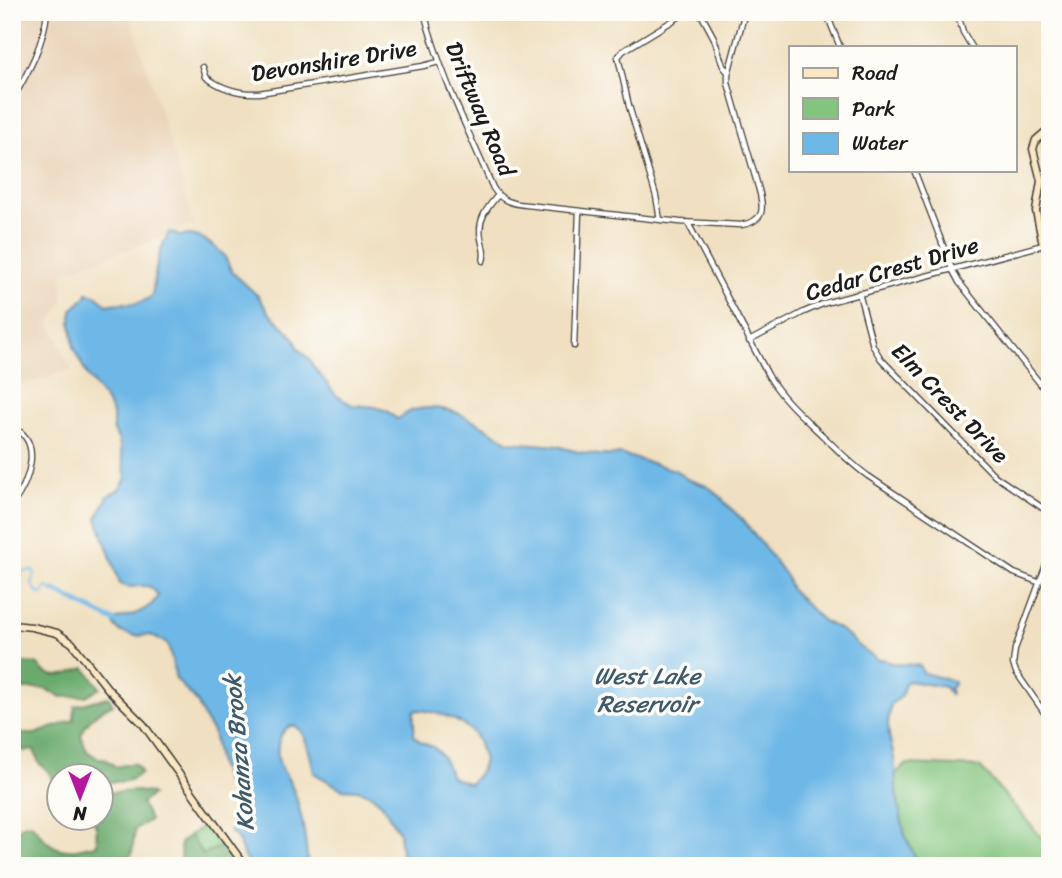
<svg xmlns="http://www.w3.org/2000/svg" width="1062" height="878" font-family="Sriracha,sans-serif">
	<rect width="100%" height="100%" fill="#fdfcf7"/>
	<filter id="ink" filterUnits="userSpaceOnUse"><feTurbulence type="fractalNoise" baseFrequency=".0143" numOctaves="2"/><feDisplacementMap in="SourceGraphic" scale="14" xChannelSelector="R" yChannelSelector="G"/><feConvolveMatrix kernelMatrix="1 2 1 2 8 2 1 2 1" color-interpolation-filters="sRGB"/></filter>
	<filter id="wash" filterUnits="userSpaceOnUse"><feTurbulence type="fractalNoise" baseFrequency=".00686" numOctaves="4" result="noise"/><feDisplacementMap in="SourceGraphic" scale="28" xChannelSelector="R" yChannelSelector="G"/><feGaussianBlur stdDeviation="1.57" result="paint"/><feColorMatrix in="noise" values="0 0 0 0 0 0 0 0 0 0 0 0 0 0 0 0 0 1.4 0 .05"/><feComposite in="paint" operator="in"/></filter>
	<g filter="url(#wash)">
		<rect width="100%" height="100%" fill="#f0e0c1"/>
		<path fill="#ead3b8" d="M 12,12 L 129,12 L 175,158 L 194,226 L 61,273 L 64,298 L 62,304 L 50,322 L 71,370 L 12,387 Z"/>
		<path fill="#83c57e" stroke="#50704d" stroke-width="2" d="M 907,764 L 980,767 L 1050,847 L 1050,866 L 919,866 L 905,836 L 896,793 L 896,773 Z
			M 207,824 L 221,846 L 203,856 L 190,835 Z"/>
		<path fill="#6aaa6d" stroke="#436344" stroke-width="2" d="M 12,662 L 37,664 C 51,684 67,674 85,668 L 100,688 L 86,696 L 61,697 L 46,689 L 12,689 Z
			M 108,697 L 113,704 C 96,713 89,717 81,735 L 87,751 L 97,758 L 104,758 L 116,767 L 133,763 L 138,767 L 141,772 C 131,784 116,782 102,781 L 102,776 L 60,776 L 59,779 L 52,779 L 48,771 L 39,763 L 34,750 L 17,751 L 12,753 L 12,734 L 35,734 L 74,720 L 75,706 Z
			M 138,791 L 149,793 L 152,795 L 141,803 L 150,820 L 135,829 L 132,854 L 113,866 L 12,866 L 12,832 L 25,824 L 31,823 C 41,835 50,850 68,850 C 77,850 87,846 97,845 L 96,825 L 92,819 L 102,818 L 102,793 Z
			M 190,835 L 203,855 L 221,846 L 233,857 L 228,866 L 181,866 L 180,843 Z"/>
		<path fill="#6eb8e7" stroke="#456a82" stroke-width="2" fill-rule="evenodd" d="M 169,232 L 180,236 L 191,235 L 202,238 L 216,248 L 224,255 L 232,272 L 258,296 L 269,313 L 285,328 L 295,339 L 298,348 L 310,360 L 313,366 L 336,395 L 352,405 L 375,407 L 387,411 L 397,419 C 402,417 406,413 411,411 C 425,406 441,408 455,412 C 463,414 467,420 475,421 L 509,442 L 558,446 C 573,452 605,458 620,454 L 675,470 L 687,479 L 707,486 L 721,497 L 727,505 L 741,518 L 775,561 L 787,578 L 791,590 L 823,621 L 841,630 L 865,651 L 879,660 L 883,659 C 893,667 909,663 920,666 L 923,673 L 954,681 L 954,685 L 950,688 L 951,695 L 950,695 L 945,687 L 908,681 L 905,683 L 901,697 L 891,704 L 888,723 L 889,735 L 895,763 L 896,793 L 905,836 L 919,866 L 400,866 L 401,852 L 399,833 L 382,804 L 370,794 L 358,790 L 342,789 L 314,773 C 312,763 303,709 284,731 C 276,740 276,757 281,767 C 283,772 287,776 289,781 C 294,790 298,802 300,812 C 305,830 306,848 308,866 L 250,866 C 248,863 245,860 244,857 C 240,848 241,839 231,833 L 230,830 L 234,827 C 235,818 237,806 236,797 L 230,791 L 219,765 L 213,732 L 205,720 L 197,702 L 176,679 L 169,647 L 166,643 L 151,635 L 135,636 L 121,632 L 116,628 L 114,624 L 117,619 C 131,616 151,610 158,596 C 147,576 135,593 120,584 L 97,518 L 108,496 L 119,490 L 126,478 L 119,441 L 113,429 L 113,416 L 109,406 L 87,375 L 74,348 L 71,323 L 72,310 L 85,298 L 87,293 L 96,295 L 107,305 C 127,300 134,309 152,296 L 156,269 L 160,252 ZM 418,710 C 437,712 461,719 474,734 C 480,742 481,752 484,760 L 480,772 L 470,784 L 451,777 C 447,766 443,754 433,747 C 425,743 419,743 414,735 C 415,727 413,719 414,711 Z"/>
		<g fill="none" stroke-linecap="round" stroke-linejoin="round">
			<path stroke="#6eb8e7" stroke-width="2" d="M 12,574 L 32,570 L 35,573 L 32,584 L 38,594 L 43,593 L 46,587 L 53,590"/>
			<path stroke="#6eb8e7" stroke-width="5" d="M 53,590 L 116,622"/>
		</g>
	</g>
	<g filter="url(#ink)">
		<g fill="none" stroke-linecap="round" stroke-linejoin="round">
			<g stroke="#3c3935" stroke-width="7">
				<path id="minor" d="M 424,12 C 440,74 468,130 493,188 C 501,201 513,204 527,205 L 680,222 L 741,225 C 765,221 764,209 759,190 L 728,83 L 728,74 L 745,12
					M 700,12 L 714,38 L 723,66 L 728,72
					M 826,12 L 840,47
					M 957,12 L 963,32 L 972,47
					M 203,67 L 206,77 C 222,89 239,94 259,93 L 423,66 L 439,62
					M 12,100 C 28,73 44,44 47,12
					M 914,170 L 952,269 L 959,282 L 1050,396
					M 660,220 L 656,196 L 629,106 L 618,57 L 623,51 L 687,12
					M 688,223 L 768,375 C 782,399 803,417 823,436 C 837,449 851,464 868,476 L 1014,573 L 1038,582
					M 483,261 C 486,252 482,246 481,238 C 477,220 487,208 498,195
					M 859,293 L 873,346 L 881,359 L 995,476 L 1050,513
					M 749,341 L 804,312 L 825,303 L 1043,245
					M 574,346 L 579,211
					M 12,427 C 45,441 28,484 12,505
					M 1050,554 L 1015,649 L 1013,664 L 1016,672 L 1050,721"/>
			</g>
			<g stroke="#3c3935" stroke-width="9">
				<path id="secondary" d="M 1050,128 L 1036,140 L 1033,149 L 1041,181 L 1036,211 L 1043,245 L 1050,243
					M 12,625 L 32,627 L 57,633 L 72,643 L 108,689 L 143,724 L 245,866"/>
			</g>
			<use href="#minor" stroke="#fff" stroke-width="4.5"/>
			<use href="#secondary" stroke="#fae7c3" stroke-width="6"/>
		</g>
	</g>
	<g text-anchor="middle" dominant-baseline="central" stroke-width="7" stroke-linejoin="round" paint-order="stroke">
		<g font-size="23" fill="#1c1c1c" stroke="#fdfcf7">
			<text transform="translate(334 61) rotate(-9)">Devonshire Drive</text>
			<text transform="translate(480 109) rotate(67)">Driftway Road</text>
			<text transform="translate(892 269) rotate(-16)">Cedar Crest Drive</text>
			<text transform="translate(950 403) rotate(46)">Elm Crest Drive</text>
		</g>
		<g font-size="24" font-style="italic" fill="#3d5a6d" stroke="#fdfcf7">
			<text x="647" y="676">West Lake<tspan x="647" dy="28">Reservoir</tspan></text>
			<text transform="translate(239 753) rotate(-95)">Kohanza Brook</text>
		</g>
	</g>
	<rect width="1062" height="878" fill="none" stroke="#fdfcf7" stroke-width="42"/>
	<rect x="789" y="46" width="228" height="126" fill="#fdfcf7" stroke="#a3a29f" stroke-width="2"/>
	<rect x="803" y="68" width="35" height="10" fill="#fae7c3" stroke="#a3a29f" stroke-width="2"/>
	<text x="852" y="80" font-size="21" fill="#1c1c1c">Road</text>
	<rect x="803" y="98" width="35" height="21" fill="#83c57e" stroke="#a3a29f" stroke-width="2"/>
	<text x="852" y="116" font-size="21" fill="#1c1c1c">Park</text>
	<rect x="803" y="133" width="35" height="21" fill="#6eb8e7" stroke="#a3a29f" stroke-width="2"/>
	<text x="852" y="150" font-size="21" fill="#1c1c1c">Water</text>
	<g transform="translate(80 797) rotate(180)"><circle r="33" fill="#fdfcf7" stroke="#a3a29f" stroke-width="2"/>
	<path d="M0-5L12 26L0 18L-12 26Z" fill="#b5179e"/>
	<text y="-10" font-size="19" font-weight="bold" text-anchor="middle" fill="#1c1c1c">N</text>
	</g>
</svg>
